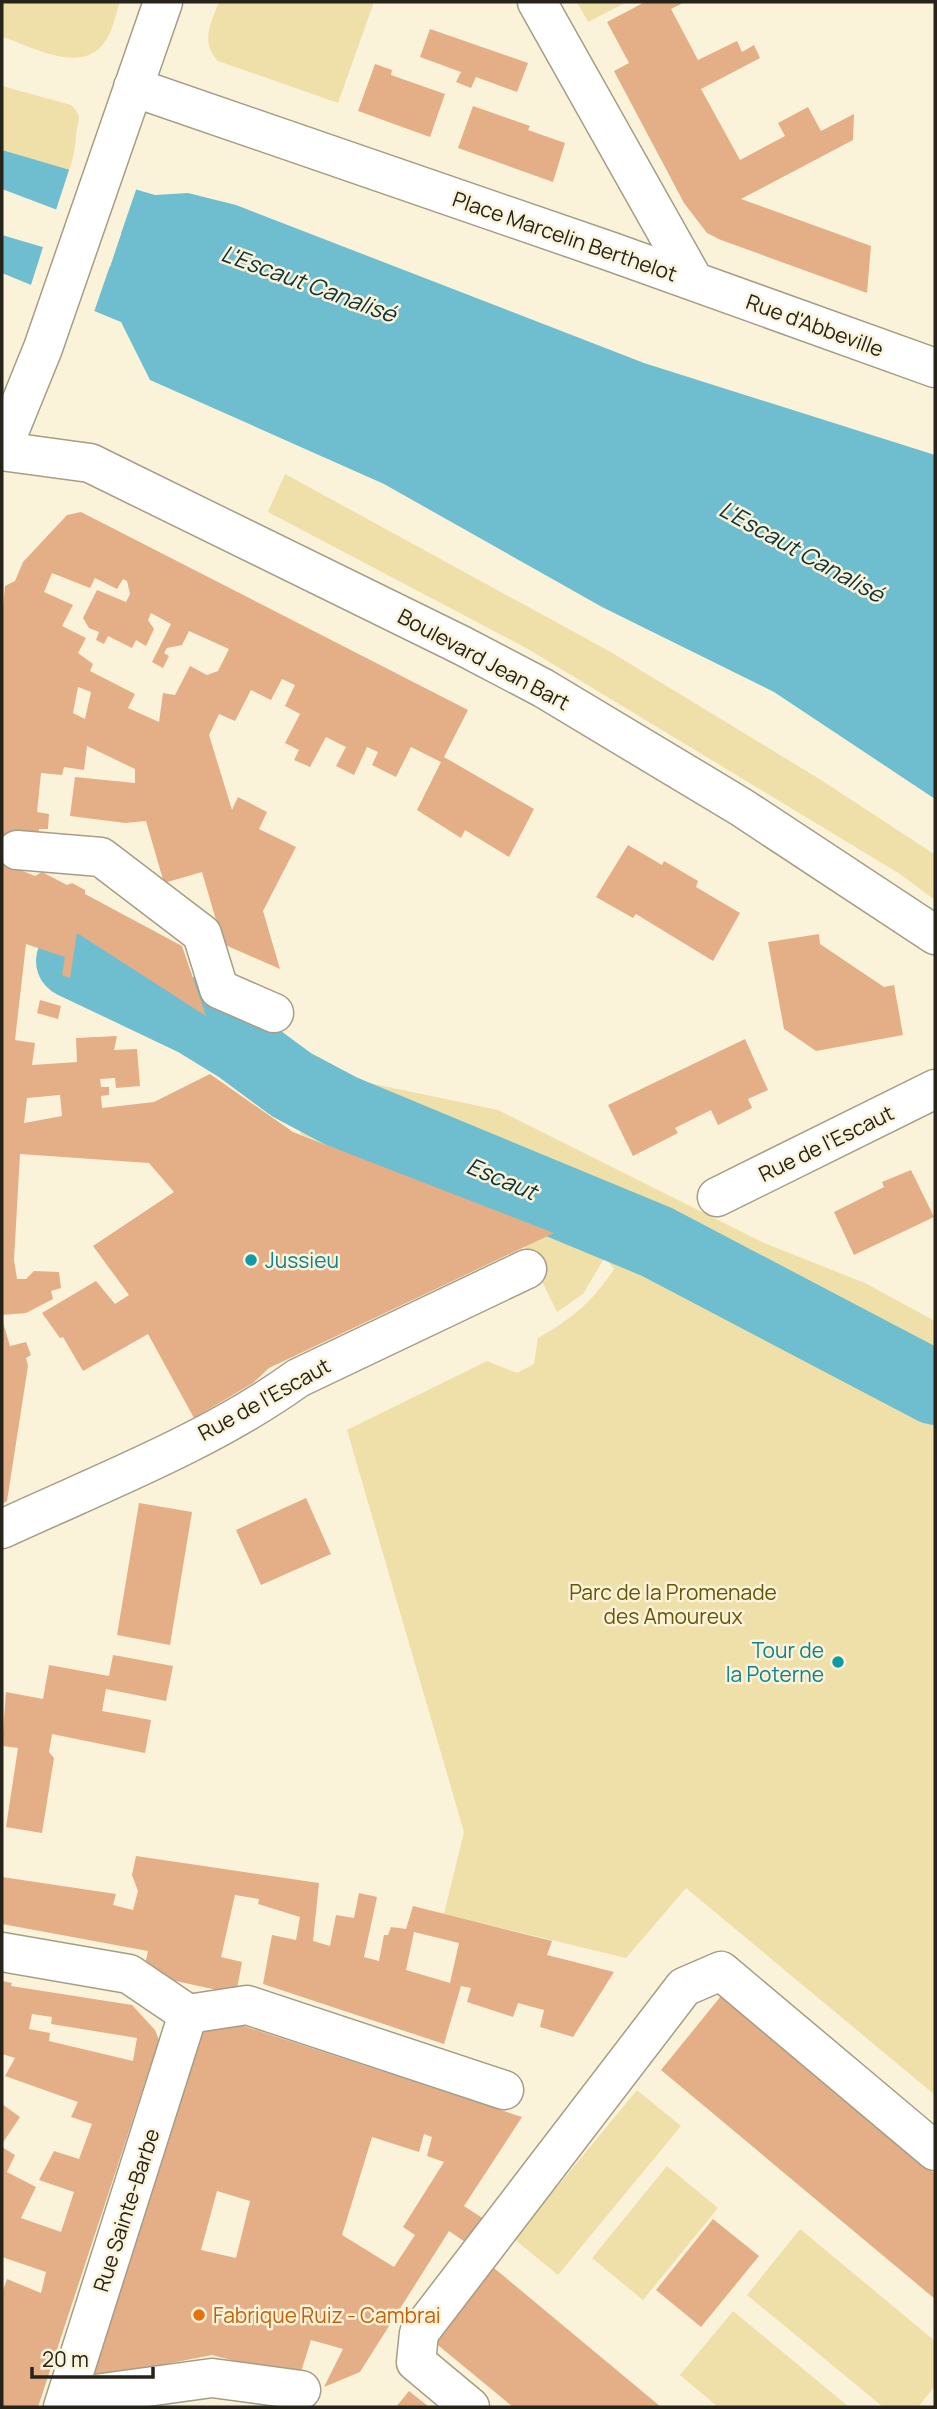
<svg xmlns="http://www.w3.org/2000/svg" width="937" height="2409" font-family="Manrope,sans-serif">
	<rect width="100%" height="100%" fill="#fbf3d9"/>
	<path fill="#efdfa9" d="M 2,2 L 120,2 C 115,15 113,32 104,43 C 80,75 32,46 2,37 Z
		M 219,2 L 374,2 L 338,103 L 218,61 C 200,42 211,23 219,2 Z
		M 577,2 L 627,2 L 588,22 Z
		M 2,86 L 71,105 C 85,118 76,122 76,137 C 75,149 73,158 69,171 L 2,150 Z
		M 285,474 L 609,651 L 821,780 L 934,854 L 935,900 L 900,874 L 528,649 L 268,512 Z
		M 326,1074 L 498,1110 L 764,1243 L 865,1283 L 935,1321 L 935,2095 L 686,1888 L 626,1958 L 444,1914 L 464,1832 L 347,1430 L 487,1361 L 517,1373 L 534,1364 L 538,1338 C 572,1319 593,1301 614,1269 L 605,1257 L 583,1294 L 557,1312 L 525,1247 L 553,1232 L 300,1134 Z
		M 637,2090 L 681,2126 L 558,2275 L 514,2239 Z
		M 667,2166 L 718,2208 L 643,2300 L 592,2258 Z
		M 800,2229 L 935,2341 L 935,2386 L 918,2407 L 883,2407 L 747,2295 Z
		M 733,2311 L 849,2407 L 718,2407 L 680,2375 Z"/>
	<path fill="#6fbed0" d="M 2,150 L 155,195 L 188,193 L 236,205 L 644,363 L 935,455 L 935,799 L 774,692 L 602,607 L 384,484 L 150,380 L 121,322 L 2,273 L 2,235 L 110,267 L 121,234 L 2,189 Z"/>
	<path fill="#fbf3d9" d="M 70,167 L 137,187 L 93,315 L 30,288 L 44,244 L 108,263 L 117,236 L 55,213 Z"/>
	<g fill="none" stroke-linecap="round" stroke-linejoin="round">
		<path stroke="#6fbed0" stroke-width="74" d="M 73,961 L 195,1019 L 239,1046 L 292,1085 L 341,1111 L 657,1242 L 935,1388"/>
	</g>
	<path fill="#e4ae87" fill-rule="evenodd" d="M 645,2 L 685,2 L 671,9 L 698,60 L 737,41 L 742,52 L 754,45 L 760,58 L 701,89 L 740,160 L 785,136 L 778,123 L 808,107 L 821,131 L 854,114 L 853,140 L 741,199 L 871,246 L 867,293 L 721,240 L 707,233 L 684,203 L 614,71 L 629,63 L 607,22 Z
		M 430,29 L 528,63 L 517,92 L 476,77 L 471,88 L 456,82 L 461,72 L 420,57 Z
		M 375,64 L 392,70 L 391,75 L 445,94 L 430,137 L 358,111 Z
		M 473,106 L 530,126 L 528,130 L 565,143 L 553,182 L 458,148 Z
		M 81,512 L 468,710 L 444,757 L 534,809 L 509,857 L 465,830 L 461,838 L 417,810 L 441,762 L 411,747 L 396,777 L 372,765 L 378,752 L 367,747 L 354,775 L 336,766 L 346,747 L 326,737 L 310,767 L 294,760 L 299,750 L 285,743 L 300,714 L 285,706 L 295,685 L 282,679 L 271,700 L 251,690 L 235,721 L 219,714 L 209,735 L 232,810 L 238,797 L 267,812 L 259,829 L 296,847 L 263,911 L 280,969 L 223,944 L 202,872 L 164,883 L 146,821 L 125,823 L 70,816 L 75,777 L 135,783 L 135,769 L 87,746 L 84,770 L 64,767 L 62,775 L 41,773 L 37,812 L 49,814 L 48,829 L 39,829 L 38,838 L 15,868 L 35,876 L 42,872 L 67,885 L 72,883 L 85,890 L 85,894 L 182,946 L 206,1016 L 77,933 L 70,978 L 62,975 L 65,957 L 26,944 L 15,1040 L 35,1043 L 32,1065 L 77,1062 L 76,1038 L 117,1036 L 114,1050 L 137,1049 L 140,1086 L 116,1088 L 115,1078 L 100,1079 L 101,1087 L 109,1087 L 109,1095 L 101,1096 L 102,1108 L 154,1102 L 210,1074 L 293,1132 L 554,1233 L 269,1368 L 253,1383 L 194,1418 L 148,1334 L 83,1371 L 63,1337 L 60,1338 L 42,1313 L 96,1281 L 115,1304 L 129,1295 L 93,1246 L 174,1192 L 149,1163 L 20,1154 L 14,1260 L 17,1279 L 26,1279 L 34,1271 L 59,1272 L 61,1288 L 51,1291 L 53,1299 L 26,1313 L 2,1315 L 2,620 L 5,586 L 15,581 L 23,562 L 67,515 ZM 52,573 L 90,588 L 95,578 L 117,589 L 123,579 L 127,581 L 130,594 L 126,602 L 97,590 L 83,618 L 89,628 L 99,632 L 96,640 L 104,644 L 108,636 L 132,648 L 136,640 L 146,646 L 154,629 L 148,620 L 151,613 L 171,624 L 152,662 L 163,668 L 169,656 L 164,653 L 167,648 L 182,645 L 189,631 L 229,649 L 218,671 L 207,675 L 190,666 L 175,695 L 163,693 L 159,722 L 128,708 L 135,694 L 90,671 L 93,664 L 78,653 L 86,638 L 62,626 L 73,605 L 44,592 ZM 78,687 L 91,692 L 85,719 L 73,713 ZM 60,1095 L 62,1116 L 24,1123 L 27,1098 Z
		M 628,845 L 662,865 L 664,861 L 698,881 L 696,887 L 740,913 L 713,961 L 636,914 L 633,918 L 596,897 Z
		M 819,934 L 820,944 L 884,987 L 894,985 L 903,1035 L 816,1051 L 784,1029 L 768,942 Z
		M 40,1000 L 61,1006 L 58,1019 L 37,1013 Z
		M 745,1039 L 768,1090 L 748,1099 L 752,1108 L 718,1125 L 711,1110 L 675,1128 L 678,1133 L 633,1156 L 608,1105 Z
		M 911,1170 L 934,1217 L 854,1255 L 834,1212 L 884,1187 L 882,1182 Z
		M 2,1319 L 10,1346 L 26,1342 L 31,1355 L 26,1358 L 28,1366 L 7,1501 L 2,1504 Z
		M 306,1498 L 331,1554 L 261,1585 L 236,1530 Z
		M 139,1503 L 192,1512 L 170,1645 L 117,1635 Z
		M 113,1655 L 173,1666 L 166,1701 L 106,1689 L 102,1711 L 151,1720 L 145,1753 L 52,1734 L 49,1752 L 54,1758 L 42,1833 L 6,1827 L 18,1748 L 2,1746 L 6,1692 L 43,1699 L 49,1665 L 109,1676 Z
		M 136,1856 L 319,1883 L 313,1941 L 330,1946 L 336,1915 L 354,1918 L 359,1893 L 377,1897 L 364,1957 L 379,1961 L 384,1935 L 388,1935 L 391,1927 L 406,1929 L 413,1906 L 552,1941 L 547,1955 L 614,1972 L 573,2037 L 540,2027 L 544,2010 L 518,2003 L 513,2017 L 467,2002 L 471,1988 L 461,1986 L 444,2044 L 263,1984 L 272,1935 L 296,1940 L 300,1917 L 258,1904 L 259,1899 L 235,1895 L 221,1957 L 242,1962 L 236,1994 L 143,1974 L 148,1951 L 2,1924 L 2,1877 L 116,1894 L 113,1905 L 133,1910 L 138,1891 L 132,1875 ZM 414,1932 L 459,1943 L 450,1983 L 406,1970 Z
		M 2,1981 L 12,1983 L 11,1986 L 132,2005 L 155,2030 L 159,2040 L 38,2407 L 2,2407 L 2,2293 L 7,2279 L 41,2293 L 46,2272 L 2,2257 L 2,2147 L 15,2155 L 7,2172 L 36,2187 L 21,2218 L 61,2232 L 74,2192 L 39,2180 L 54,2151 L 79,2159 L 92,2124 L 71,2117 L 78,2102 L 5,2076 L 15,2058 L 2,2054 ZM 32,2014 L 52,2017 L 51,2024 L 137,2038 L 133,2061 L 49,2041 L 50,2033 L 29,2029 Z
		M 721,1996 L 935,2174 L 935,2299 L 661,2070 Z
		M 204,2013 L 522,2117 L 464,2206 L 487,2221 L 471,2246 L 449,2231 L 360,2372 L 324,2387 L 343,2349 L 311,2340 L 299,2378 L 212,2355 L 99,2377 L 93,2370 ZM 424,2134 L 432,2137 L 427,2156 L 444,2162 L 403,2227 L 415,2235 L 394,2267 L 342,2235 L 372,2137 L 419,2152 ZM 217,2191 L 250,2201 L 236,2258 L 201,2250 Z
		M 2,2104 L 20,2117 L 2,2144 Z
		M 713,2219 L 759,2256 L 701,2327 L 656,2290 Z
		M 494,2268 L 661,2407 L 513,2407 L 433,2341 Z
		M 409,2391 L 429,2407 L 396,2407 Z"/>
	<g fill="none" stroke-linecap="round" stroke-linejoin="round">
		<g stroke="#a59d85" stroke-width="41">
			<path id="minor" d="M 537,2 L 694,281
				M 133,87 L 612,252 L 935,368
				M 2,449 L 43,348 L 163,2
				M 2,451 L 90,463 L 461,645 L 543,688 L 741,807 L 935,935
				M 17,850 L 101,857 L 202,934 L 219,989 L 274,1013
				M 717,1197 L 935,1089
				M 2,1529 C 99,1484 211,1441 298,1378 L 527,1269
				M 2,1952 L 129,1974 L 188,2014
				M 188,2014 L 247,2005 L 504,2090
				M 66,2398 L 212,2378 L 301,2390
				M 63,2407 L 188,2014
				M 470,2407 L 416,2362 L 419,2333 L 684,1987 L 721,1971 L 935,2151"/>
		</g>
		<use href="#minor" stroke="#fff" stroke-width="38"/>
	</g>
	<g fill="#0f9aa8" stroke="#fbf3d9" stroke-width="2.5">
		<circle cx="251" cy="1260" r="7"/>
		<circle cx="838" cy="1662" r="7"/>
	</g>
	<circle fill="#e8710a" stroke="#fbf3d9" stroke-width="2.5" cx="199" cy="2315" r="7"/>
	<g text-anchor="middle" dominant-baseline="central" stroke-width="5" stroke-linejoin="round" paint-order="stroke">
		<g font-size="21" fill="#26231a" stroke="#fbf3d9">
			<text transform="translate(565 236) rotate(19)">Place Marcelin Berthelot</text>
			<text transform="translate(815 325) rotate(20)">Rue d'Abbeville</text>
			<text transform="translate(484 659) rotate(28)">Boulevard Jean Bart</text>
			<text transform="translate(826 1143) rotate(-26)">Rue de l'Escaut</text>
			<text transform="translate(264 1399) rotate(-29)">Rue de l'Escaut</text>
			<text transform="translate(126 2210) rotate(-72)">Rue Sainte-Barbe</text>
		</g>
		<g font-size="21" fill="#0d838f" stroke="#fbf3d9" text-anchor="start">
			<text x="265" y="1260">Jussieu</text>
			<text x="824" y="1650" text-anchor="end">Tour de<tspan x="824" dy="24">la Poterne</tspan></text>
		</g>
		<g font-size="21" fill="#675407" stroke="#fbf3d9">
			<text x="673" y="1592">Parc de la Promenade<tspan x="673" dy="24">des Amoureux</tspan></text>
		</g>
		<g font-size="21" fill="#c56008" stroke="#fbf3d9" text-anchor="start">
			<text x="213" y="2315">Fabrique Ruiz - Cambrai</text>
		</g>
		<g font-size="23" font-style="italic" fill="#0c333b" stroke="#fbf3d9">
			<text transform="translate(309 283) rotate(20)">L'Escaut Canalisé</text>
			<text transform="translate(802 551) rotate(29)">L'Escaut Canalisé</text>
			<text transform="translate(502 1178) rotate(23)">Escaut</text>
		</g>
	</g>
	<rect width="937" height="2409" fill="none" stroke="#26231a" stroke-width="7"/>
	<path d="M32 2367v10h121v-10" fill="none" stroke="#26231a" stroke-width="3.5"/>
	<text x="42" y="2367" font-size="21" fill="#26231a" stroke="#fbf3d9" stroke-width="5" paint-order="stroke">20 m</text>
</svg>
